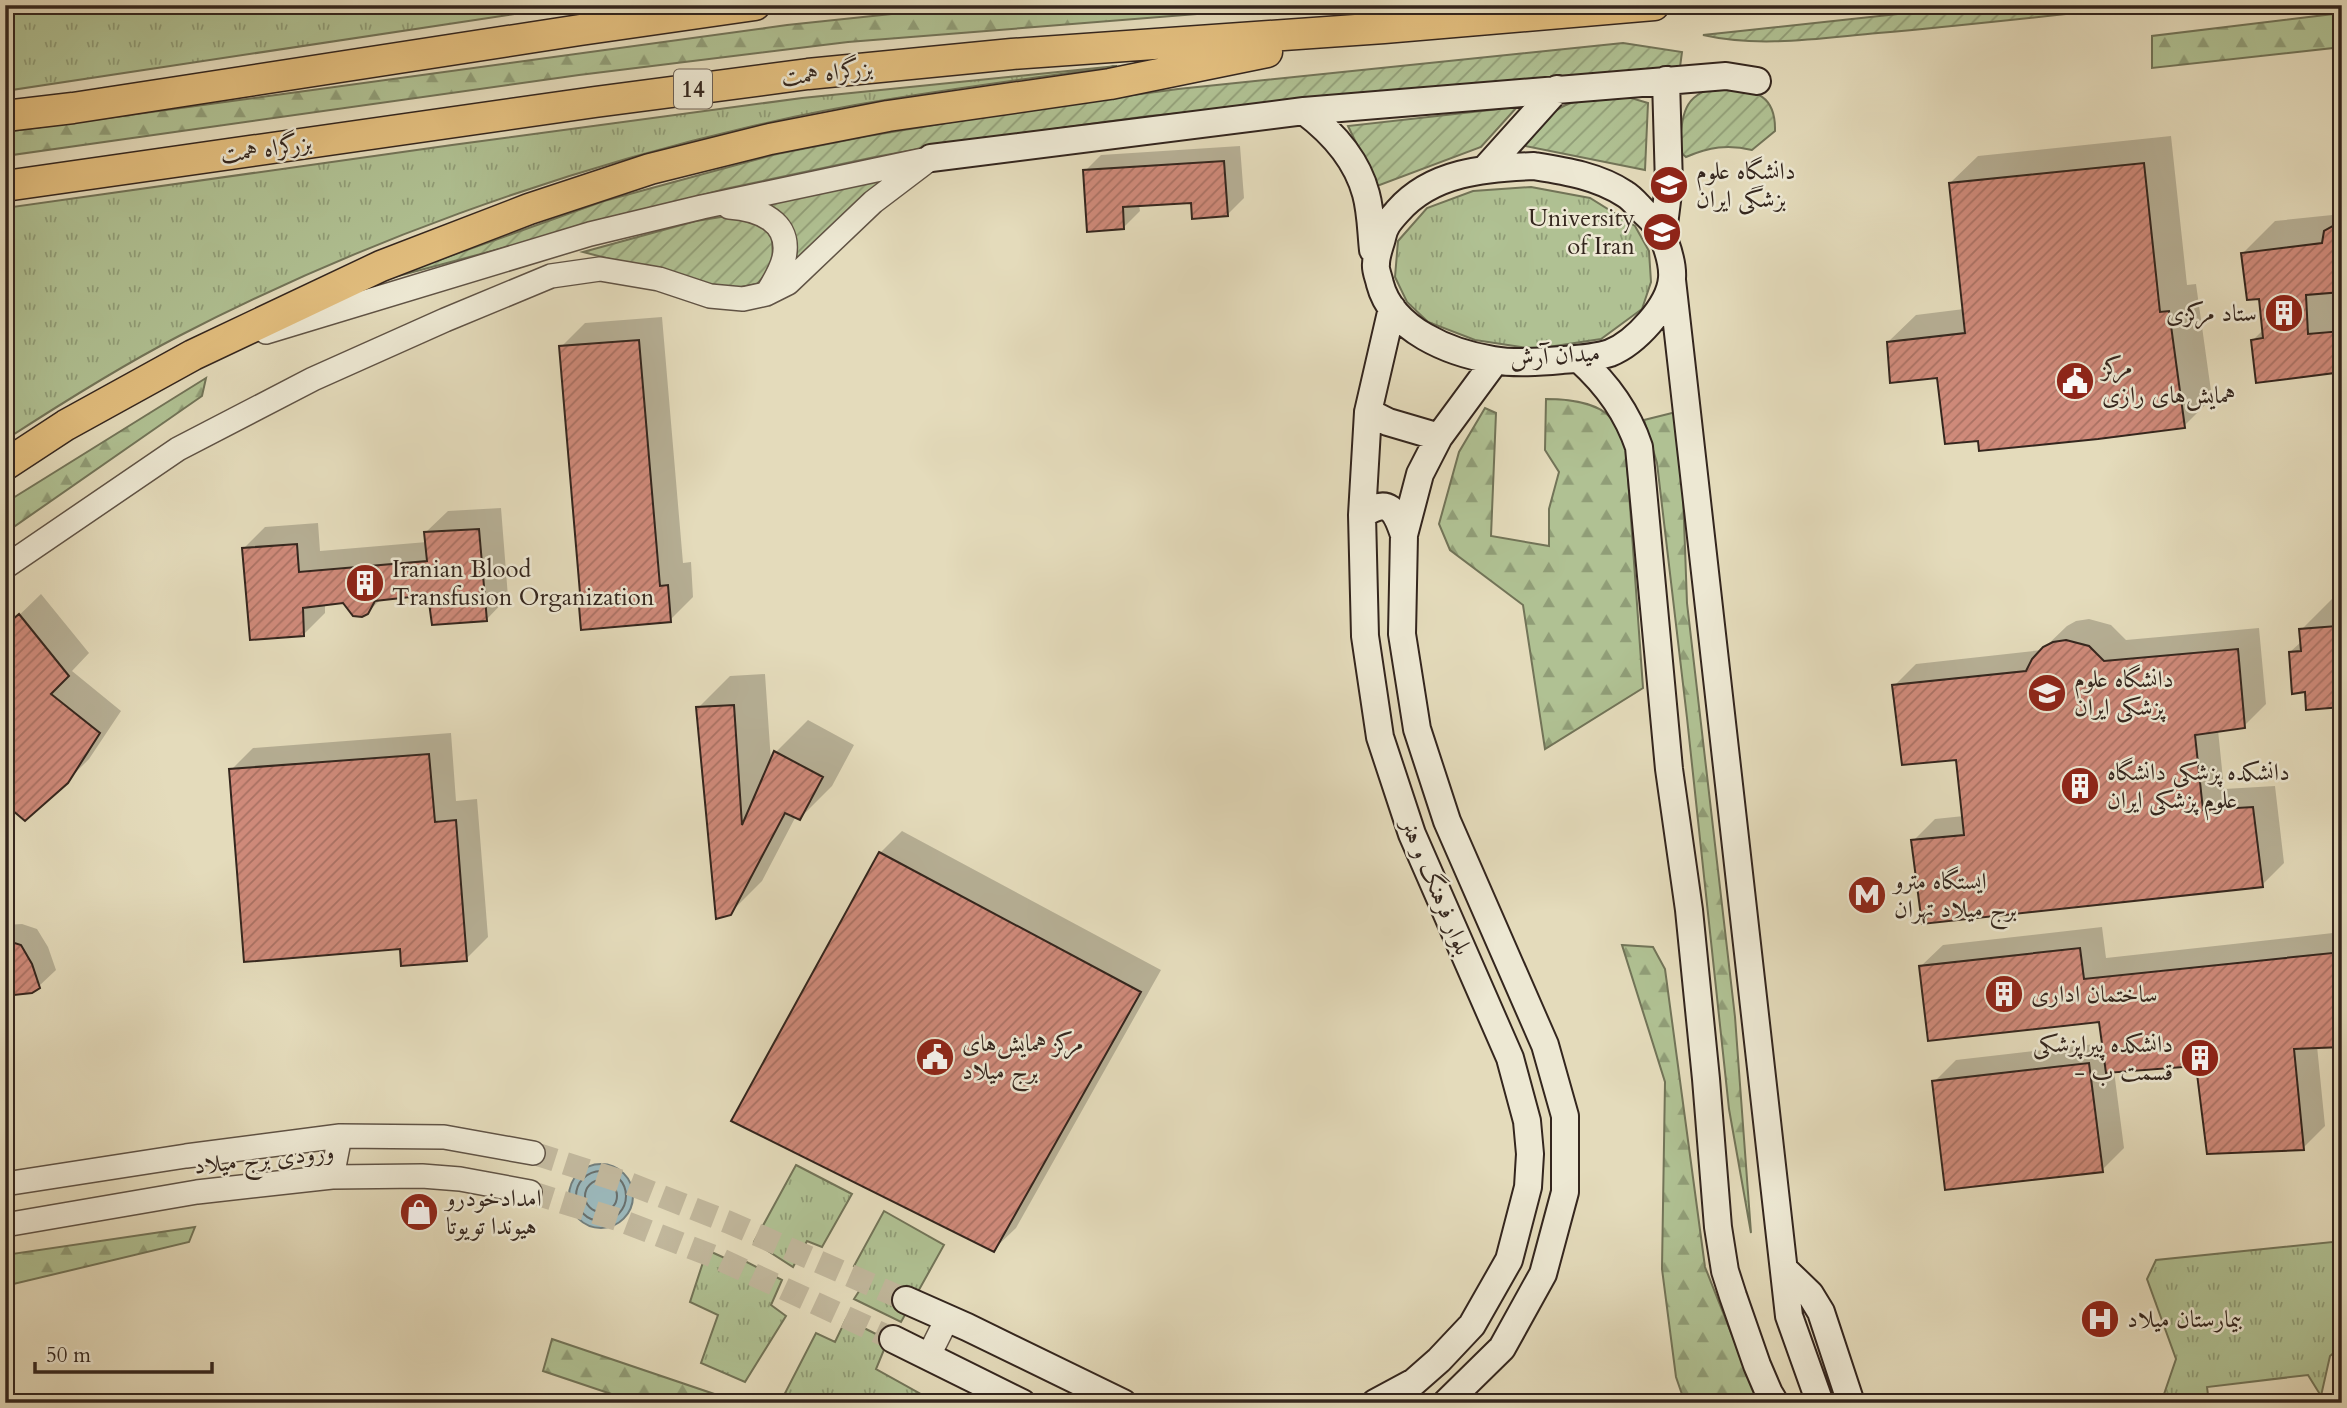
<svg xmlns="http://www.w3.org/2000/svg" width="2347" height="1408" font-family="Cardo,Amiri,serif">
	<defs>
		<pattern id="grass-tufts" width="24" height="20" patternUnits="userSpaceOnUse" patternTransform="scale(1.75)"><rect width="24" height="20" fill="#b0c193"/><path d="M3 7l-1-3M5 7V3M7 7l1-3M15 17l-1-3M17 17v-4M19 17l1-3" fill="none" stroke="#909d77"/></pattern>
		<pattern id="forest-firs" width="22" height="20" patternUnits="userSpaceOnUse" patternTransform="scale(1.75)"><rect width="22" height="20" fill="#b0c193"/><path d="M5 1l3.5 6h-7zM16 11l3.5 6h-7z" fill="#909d77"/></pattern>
		<pattern id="garden-furrows" width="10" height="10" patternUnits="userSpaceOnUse" patternTransform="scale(1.75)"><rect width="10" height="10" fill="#b0c193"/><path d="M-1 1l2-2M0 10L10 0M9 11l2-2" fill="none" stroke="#909d77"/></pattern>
		<pattern id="building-hatch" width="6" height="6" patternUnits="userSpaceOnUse" patternTransform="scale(1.75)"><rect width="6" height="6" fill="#cf8a7a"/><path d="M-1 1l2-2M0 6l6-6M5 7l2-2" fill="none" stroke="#a97163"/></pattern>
	</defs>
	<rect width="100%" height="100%" fill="#e4dbbb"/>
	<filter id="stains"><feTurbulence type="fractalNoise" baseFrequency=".00286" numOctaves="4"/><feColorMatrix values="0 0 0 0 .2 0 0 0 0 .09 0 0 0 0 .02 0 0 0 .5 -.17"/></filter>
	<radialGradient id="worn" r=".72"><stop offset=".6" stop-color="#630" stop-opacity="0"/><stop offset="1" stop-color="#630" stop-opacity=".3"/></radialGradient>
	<path fill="url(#grass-tufts)" stroke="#727458" stroke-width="2" d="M 5,5 L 574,5 L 5,91 Z
		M 1117,66 C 995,84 872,98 753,126 C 558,171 356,244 179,336 C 119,367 62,403 5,440 L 5,208 L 452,145 L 802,98 Z
		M 1531,187 L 1590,198 L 1635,226 L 1649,251 L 1651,282 L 1642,309 L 1601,339 L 1535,349 L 1475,340 L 1428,322 L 1407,302 L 1395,277 L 1398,241 L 1427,208 L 1473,191 Z
		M 796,1165 L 852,1194 L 822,1247 L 807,1241 L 793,1267 L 754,1242 Z
		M 884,1211 L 944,1245 L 901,1322 L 854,1299 L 870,1274 L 854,1266 Z
		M 2342,1241 L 2342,1346 L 2330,1356 L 2321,1396 L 2308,1375 L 2207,1387 L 2209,1403 L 2161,1403 L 2176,1359 L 2147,1279 L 2156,1260 Z
		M 707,1250 L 740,1265 L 743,1260 L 782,1280 L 771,1305 L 786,1316 L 745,1382 L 701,1363 L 718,1315 L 690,1302 Z
		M 846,1319 L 888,1340 L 876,1369 L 926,1397 L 923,1403 L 790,1403 L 782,1399 L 816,1333 L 835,1342 Z"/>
	<path fill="url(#forest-firs)" stroke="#727458" stroke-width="2" d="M 977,5 L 1310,5 L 848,42 L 579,75 L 5,156 L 5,132 L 787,25 Z
		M 2342,13 L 2342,47 L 2152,68 L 2152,36 Z
		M 206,378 L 202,396 L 5,533 L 5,503 Z
		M 1546,399 C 1566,399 1597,402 1611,418 C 1618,426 1622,441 1626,450 L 1643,688 L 1545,749 L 1523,605 L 1450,550 L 1439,524 L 1459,452 L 1485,408 L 1496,413 L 1491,536 L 1549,546 L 1549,509 L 1559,472 L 1545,450 Z
		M 1680,411 L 1687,603 L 1735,1017 L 1751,1233 L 1729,1109 L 1687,718 L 1657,463 L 1644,420 Z
		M 1622,945 L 1653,947 L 1665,969 L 1705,1267 L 1751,1383 L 1762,1403 L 1685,1403 L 1676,1377 L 1662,1269 L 1665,1082 Z
		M 195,1227 L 189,1242 L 5,1286 L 5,1255 Z
		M 552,1339 L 732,1400 L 731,1403 L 638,1403 L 543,1371 Z"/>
	<path fill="url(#garden-furrows)" stroke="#727458" stroke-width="2" d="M 1981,5 L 2148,5 C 2058,15 1968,25 1878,33 C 1820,38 1760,48 1703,35 Z
		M 1623,43 L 1682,52 L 1680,67 L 1149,116 L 964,141 L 875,157 L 725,189 L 383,280 L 604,201 L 777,154 L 868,136 L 1036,108 L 1178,89 Z
		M 1723,86 C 1754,91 1776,93 1775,131 L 1752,150 C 1728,144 1709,147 1686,157 L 1679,151 C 1683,114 1681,93 1723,86 Z
		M 1621,95 L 1648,103 L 1645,170 L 1525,146 C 1550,103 1574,98 1621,95 Z
		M 1517,107 L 1481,147 L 1377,186 L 1348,126 Z
		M 900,173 L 794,265 L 783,216 L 768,202 Z
		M 727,216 L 763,226 L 772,238 L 773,261 L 767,273 L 757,284 L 735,288 L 703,283 L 583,252 L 696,221 Z"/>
	<path fill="#9bb8bb" stroke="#727e7c" stroke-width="2" d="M569 1196a32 32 0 1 1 64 0a32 32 0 1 1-64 0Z"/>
	<path fill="#0003" d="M 2171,136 L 2187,285 L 2196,284 L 2212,398 L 2184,426 L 1979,439 L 1939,376 L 1888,342 L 1916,315 L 1964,309 L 1950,183 L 1978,156 Z
		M 1240,146 L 1244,198 L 1227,215 L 1193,201 L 1139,205 L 1140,211 L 1123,228 L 1085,171 L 1101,155 Z
		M 2342,214 L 2342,291 L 2339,291 L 2339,303 L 2342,303 L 2342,370 L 2253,340 L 2264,329 L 2261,297 L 2243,253 L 2275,221 Z
		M 662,317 L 683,563 L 691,562 L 693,597 L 670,620 L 561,347 L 585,323 Z
		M 501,508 L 508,597 L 487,619 L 430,593 L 381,599 L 367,613 L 344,601 L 325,603 L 325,613 L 303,635 L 243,549 L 265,527 L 318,523 L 320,551 L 427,542 L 426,532 L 448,511 Z
		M 41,594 L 89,653 L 72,671 L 121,711 L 89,759 L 66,782 L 5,629 Z
		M 2342,597 L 2342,706 L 2307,690 L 2290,652 L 2302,641 L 2301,630 L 2333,598 Z
		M 2089,619 L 2111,625 L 2126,640 L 2259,628 L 2266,704 L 2244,726 L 2218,730 L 2224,789 L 2275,786 L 2284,863 L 2262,885 L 1913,841 L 1935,819 L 1964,816 L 1958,759 L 1894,686 L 1916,664 L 2042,650 L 2067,626 L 2076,621 Z
		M 765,674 L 771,762 L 776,752 L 808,720 L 854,745 L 832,786 L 800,818 L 796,816 L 762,881 L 730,913 L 698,708 L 730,676 Z
		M 451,733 L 456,801 L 477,799 L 488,937 L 466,959 L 402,948 L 231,770 L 253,748 Z
		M 902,831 L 1161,970 L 1016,1228 L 994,1249 L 880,853 Z
		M 22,924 L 37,929 L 48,947 L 56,970 L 39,986 L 5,994 L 5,925 Z
		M 2102,927 L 2106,958 L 2342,932 L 2342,1045 L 2317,1046 L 2325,1126 L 2303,1148 L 2197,1064 L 2114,1071 L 2124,1148 L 2102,1170 L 1934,1082 L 1956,1060 L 2104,1043 L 2101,1020 L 1921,966 L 1943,945 Z"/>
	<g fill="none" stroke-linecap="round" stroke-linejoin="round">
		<path stroke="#686f6c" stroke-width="2" d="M576 1196a25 25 0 1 1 50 0a25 25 0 1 1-50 0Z
			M585 1196a16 16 0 1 1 32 0a16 16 0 1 1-32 0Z"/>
	</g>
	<path fill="url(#building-hatch)" stroke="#34261e" stroke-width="2" d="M 1224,161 L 1228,216 L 1192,219 L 1191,203 L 1123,207 L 1124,229 L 1087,232 L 1083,170 Z
		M 2144,163 L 2160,312 L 2169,311 L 2185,428 L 2098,439 L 1979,451 L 1978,441 L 1945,444 L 1937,378 L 1890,383 L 1887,342 L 1965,333 L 1949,183 Z
		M 2342,221 L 2342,292 L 2306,295 L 2308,334 L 2342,331 L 2342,372 L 2256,383 L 2251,340 L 2263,338 L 2259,299 L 2247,300 L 2241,253 L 2322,243 L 2324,231 Z
		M 639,340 L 660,586 L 668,585 L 671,622 L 581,630 L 578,594 L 580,593 L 559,346 Z
		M 479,529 L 487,621 L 432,625 L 428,595 L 375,601 L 368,614 L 362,617 L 353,616 L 343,603 L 303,608 L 304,636 L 250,640 L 242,548 L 297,544 L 299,572 L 427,561 L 424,532 Z
		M 19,614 L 69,676 L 51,694 L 100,733 L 68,783 L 25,821 L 5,804 L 5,626 Z
		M 2337,626 L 2340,643 L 2342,643 L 2342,707 L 2306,710 L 2305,692 L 2292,694 L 2289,652 L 2301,651 L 2299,629 Z
		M 2066,640 L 2089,646 L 2104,661 L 2238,649 L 2245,728 L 2195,735 L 2203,810 L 2253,807 L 2263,887 L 1922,924 L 1911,840 L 1964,835 L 1956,760 L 1902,765 L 1892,685 L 2026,671 L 2032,659 L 2043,647 L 2053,642 Z
		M 734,705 L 742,825 L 774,751 L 823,777 L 800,820 L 785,813 L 731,915 L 716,919 L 696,707 Z
		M 429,754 L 435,822 L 456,820 L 467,961 L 401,966 L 400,949 L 244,962 L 229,769 Z
		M 879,852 L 1141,992 L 994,1252 L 731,1121 Z
		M 5,940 L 21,945 L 32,964 L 40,988 L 32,993 L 5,996 Z
		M 2080,948 L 2084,979 L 2342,952 L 2342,1047 L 2294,1049 L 2304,1150 L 2207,1154 L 2196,1066 L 2106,1073 L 2099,1022 L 1928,1041 L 1919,966 Z
		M 2089,1063 L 2103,1172 L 1945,1190 L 1932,1081 Z"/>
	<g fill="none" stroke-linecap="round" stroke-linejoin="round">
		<path stroke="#c1b79c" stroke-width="23" stroke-dasharray="23 11" stroke-linecap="butt" d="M 533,1153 L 630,1184 L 728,1222 L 906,1300
			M 530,1192 L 619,1220 L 713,1256 L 893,1339"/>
		<g stroke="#605345" stroke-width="26">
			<path id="tertiary" d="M 729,207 C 758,209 792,221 784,258 C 781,271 774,282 767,293
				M 266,332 L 590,234 L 702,207 L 923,160
				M 5,567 L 178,449 L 313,379 L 445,320 L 551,276 L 600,269 L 659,279 L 710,296 L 743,299 L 766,294 L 788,283 L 873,202 L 931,158
				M 332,1177 L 340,1136
				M 5,1184 L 186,1156 L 340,1136 L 444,1137 L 533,1153
				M 5,1225 L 197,1192 L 332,1177 L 422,1176 L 460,1179 L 530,1192
				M 929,1355 L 947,1319"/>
		</g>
		<g stroke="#34261e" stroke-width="30">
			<path id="secondary" d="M 1304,111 C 1332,132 1357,160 1366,194 C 1371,212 1371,232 1373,250
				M 931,158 L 1304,111 L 1726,76 L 1757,81
				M 1534,166 C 1565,171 1598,176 1625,194 C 1632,198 1638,206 1644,212 C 1654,221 1661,229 1665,242 C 1669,253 1673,266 1672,278 C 1670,306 1635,343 1610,353 C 1595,358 1577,359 1562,360 C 1540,362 1515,364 1493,360 C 1450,353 1392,330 1380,284 C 1379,278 1375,270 1376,264 C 1376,255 1380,246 1382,238 C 1384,226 1390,220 1398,211 C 1432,172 1485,168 1534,166 Z
				M 1486,168 L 1557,89
				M 1663,233 L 1669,185 L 1666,80
				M 1672,280 L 1789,1316 L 1820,1403
				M 1579,359 C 1607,384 1627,411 1639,447 L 1669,769 L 1689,910 L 1706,1079 L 1718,1227 L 1725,1271 L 1733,1296 L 1757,1365 L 1769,1393 L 1775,1403
				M 1368,412 L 1388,422 L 1439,437
				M 1362,515 C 1389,496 1396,511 1404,535
				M 1784,1269 L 1810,1294 L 1821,1312 L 1851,1403
				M 906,1300 L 967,1327 L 1123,1403
				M 893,1339 L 1022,1403
				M 1375,1403 L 1414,1382 L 1439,1360 L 1472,1325 L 1509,1260 L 1528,1187 L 1530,1154 L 1527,1121 L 1510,1058 L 1412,834 L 1380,737 L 1365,636 L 1362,515 L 1368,412 L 1392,308
				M 1446,1403 L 1502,1348 L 1543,1274 L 1565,1192 L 1565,1116 L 1545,1045 L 1447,821 L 1417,729 L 1402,634 L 1404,535 L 1420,474 L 1439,437 L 1495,361"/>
		</g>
		<g stroke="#34261e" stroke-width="33">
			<path id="trunk" d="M 5,116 L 73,108 L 580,30 L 755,5
				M 5,186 L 595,102 L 808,74 L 1012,54 L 1384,28 L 1654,5
				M 5,465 L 66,425 L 193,355 L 381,266 L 529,209 L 650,169 L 770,139 L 888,116 L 1110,84 L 1267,52"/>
		</g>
		<use href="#tertiary" stroke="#ede8d3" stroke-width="23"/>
		<use href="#secondary" stroke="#ede8d3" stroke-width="26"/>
		<use href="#trunk" stroke="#e2be7e" stroke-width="30"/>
	</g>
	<defs>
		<g id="university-disc" transform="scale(2.0125)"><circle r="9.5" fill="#8f2418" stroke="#ede8d3"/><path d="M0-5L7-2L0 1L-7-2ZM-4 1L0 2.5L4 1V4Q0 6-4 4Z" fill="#fff"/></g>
		<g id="building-disc" transform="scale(2.0125)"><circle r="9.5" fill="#8f2418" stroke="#ede8d3"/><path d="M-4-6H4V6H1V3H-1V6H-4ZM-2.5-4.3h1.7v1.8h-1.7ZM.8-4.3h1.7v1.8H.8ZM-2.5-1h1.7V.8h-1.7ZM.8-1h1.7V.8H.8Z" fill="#fff"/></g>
		<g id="civic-disc" transform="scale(2.0125)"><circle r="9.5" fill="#8f2418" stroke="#ede8d3"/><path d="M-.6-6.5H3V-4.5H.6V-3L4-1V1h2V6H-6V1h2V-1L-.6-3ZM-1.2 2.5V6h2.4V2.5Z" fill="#fff"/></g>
		<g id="metro-disc" transform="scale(2.0125)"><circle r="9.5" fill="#8f2418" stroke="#ede8d3"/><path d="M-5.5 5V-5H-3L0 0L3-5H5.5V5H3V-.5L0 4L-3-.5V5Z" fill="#fff"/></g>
		<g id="shop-disc" transform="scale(2.0125)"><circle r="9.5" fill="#8f2418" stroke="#ede8d3"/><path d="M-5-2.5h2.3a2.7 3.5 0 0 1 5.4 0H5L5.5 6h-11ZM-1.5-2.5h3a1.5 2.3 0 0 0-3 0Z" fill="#fff"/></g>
		<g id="hospital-disc" transform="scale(2.0125)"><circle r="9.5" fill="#8f2418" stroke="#ede8d3"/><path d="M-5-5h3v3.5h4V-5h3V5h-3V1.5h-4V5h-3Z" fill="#fff"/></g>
	</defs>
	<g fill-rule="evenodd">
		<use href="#university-disc" x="1669" y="185"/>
		<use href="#university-disc" x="1662" y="232"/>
		<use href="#building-disc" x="2284" y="313"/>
		<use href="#civic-disc" x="2075" y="381"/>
		<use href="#building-disc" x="365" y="583"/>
		<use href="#university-disc" x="2047" y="693"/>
		<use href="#building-disc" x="2080" y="786"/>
		<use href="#metro-disc" x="1867" y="895"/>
		<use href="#building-disc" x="2004" y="994"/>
		<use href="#civic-disc" x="935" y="1057"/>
		<use href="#building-disc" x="2200" y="1058"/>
		<use href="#shop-disc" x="419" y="1212"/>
		<use href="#hospital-disc" x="2100" y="1319"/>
	</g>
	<g text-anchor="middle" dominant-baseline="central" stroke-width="5" stroke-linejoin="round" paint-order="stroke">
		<rect fill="#ede8d3" stroke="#6c6054" stroke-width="2" x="674" y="69.5" width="38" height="39" rx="5"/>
		<g font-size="23" font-weight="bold" fill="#34261e">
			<text x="693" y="89">14</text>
		</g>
		<g font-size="24" fill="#34261e" stroke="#ede8d3">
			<text transform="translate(827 73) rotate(-6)">بزرگراه همت</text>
			<text transform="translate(266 149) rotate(-8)">بزرگراه همت</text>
			<text transform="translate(1555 356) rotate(-4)">میدان آرش</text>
			<text transform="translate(1436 887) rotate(67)">بلوار فرهنگ و هنر</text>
			<text transform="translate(264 1159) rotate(-6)">ورودی برج میلاد</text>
		</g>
		<g font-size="24" fill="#34261e" stroke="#ede8d3" text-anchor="start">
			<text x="1696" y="171">دانشگاه علوم<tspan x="1696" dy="28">بزشگى ايران</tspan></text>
			<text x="1635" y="218" text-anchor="end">University<tspan x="1635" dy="28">of Iran</tspan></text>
			<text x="2257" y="313" text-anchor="end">ستاد مرکزی</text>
			<text x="2102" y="367">مرکز<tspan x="2102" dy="28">همایش‌های رازی</tspan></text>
			<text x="392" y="569">Iranian Blood<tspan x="392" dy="28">Transfusion Organization</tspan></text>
			<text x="2074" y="679">دانشگاه علوم<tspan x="2074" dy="28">پزشکی ایران</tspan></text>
			<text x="2107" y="772">دانشکده پزشکی دانشگاه<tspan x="2107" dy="28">علوم پزشکی ایران</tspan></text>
			<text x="1894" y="881">ایستگاه مترو<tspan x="1894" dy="28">برج میلاد تهران</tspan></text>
			<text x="2031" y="994">ساختمان اداری</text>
			<text x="962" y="1043">مرکز همایش‌های<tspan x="962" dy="28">برج میلاد</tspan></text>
			<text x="2173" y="1044" text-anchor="end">دانشکده پیراپزشکی<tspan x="2173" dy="28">- قسمت ب</tspan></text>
			<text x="446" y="1198">امدادخودرو<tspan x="446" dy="28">هیوندا تویوتا</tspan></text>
			<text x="2127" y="1319">بیمارستان میلاد</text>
		</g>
	</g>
	<rect width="2347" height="1408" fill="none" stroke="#e4dbbb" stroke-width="28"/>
	<rect x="7" y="7" width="2333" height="1394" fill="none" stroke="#34261e" stroke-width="3.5"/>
	<rect x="14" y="14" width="2319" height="1380" fill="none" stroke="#34261e" stroke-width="2"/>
	<path d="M35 1362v10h177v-10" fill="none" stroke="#34261e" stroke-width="3.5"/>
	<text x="46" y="1362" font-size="21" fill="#34261e" stroke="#ede8d3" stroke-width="5" paint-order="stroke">50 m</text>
	<rect width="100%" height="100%" filter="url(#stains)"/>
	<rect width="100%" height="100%" fill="url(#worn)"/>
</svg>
